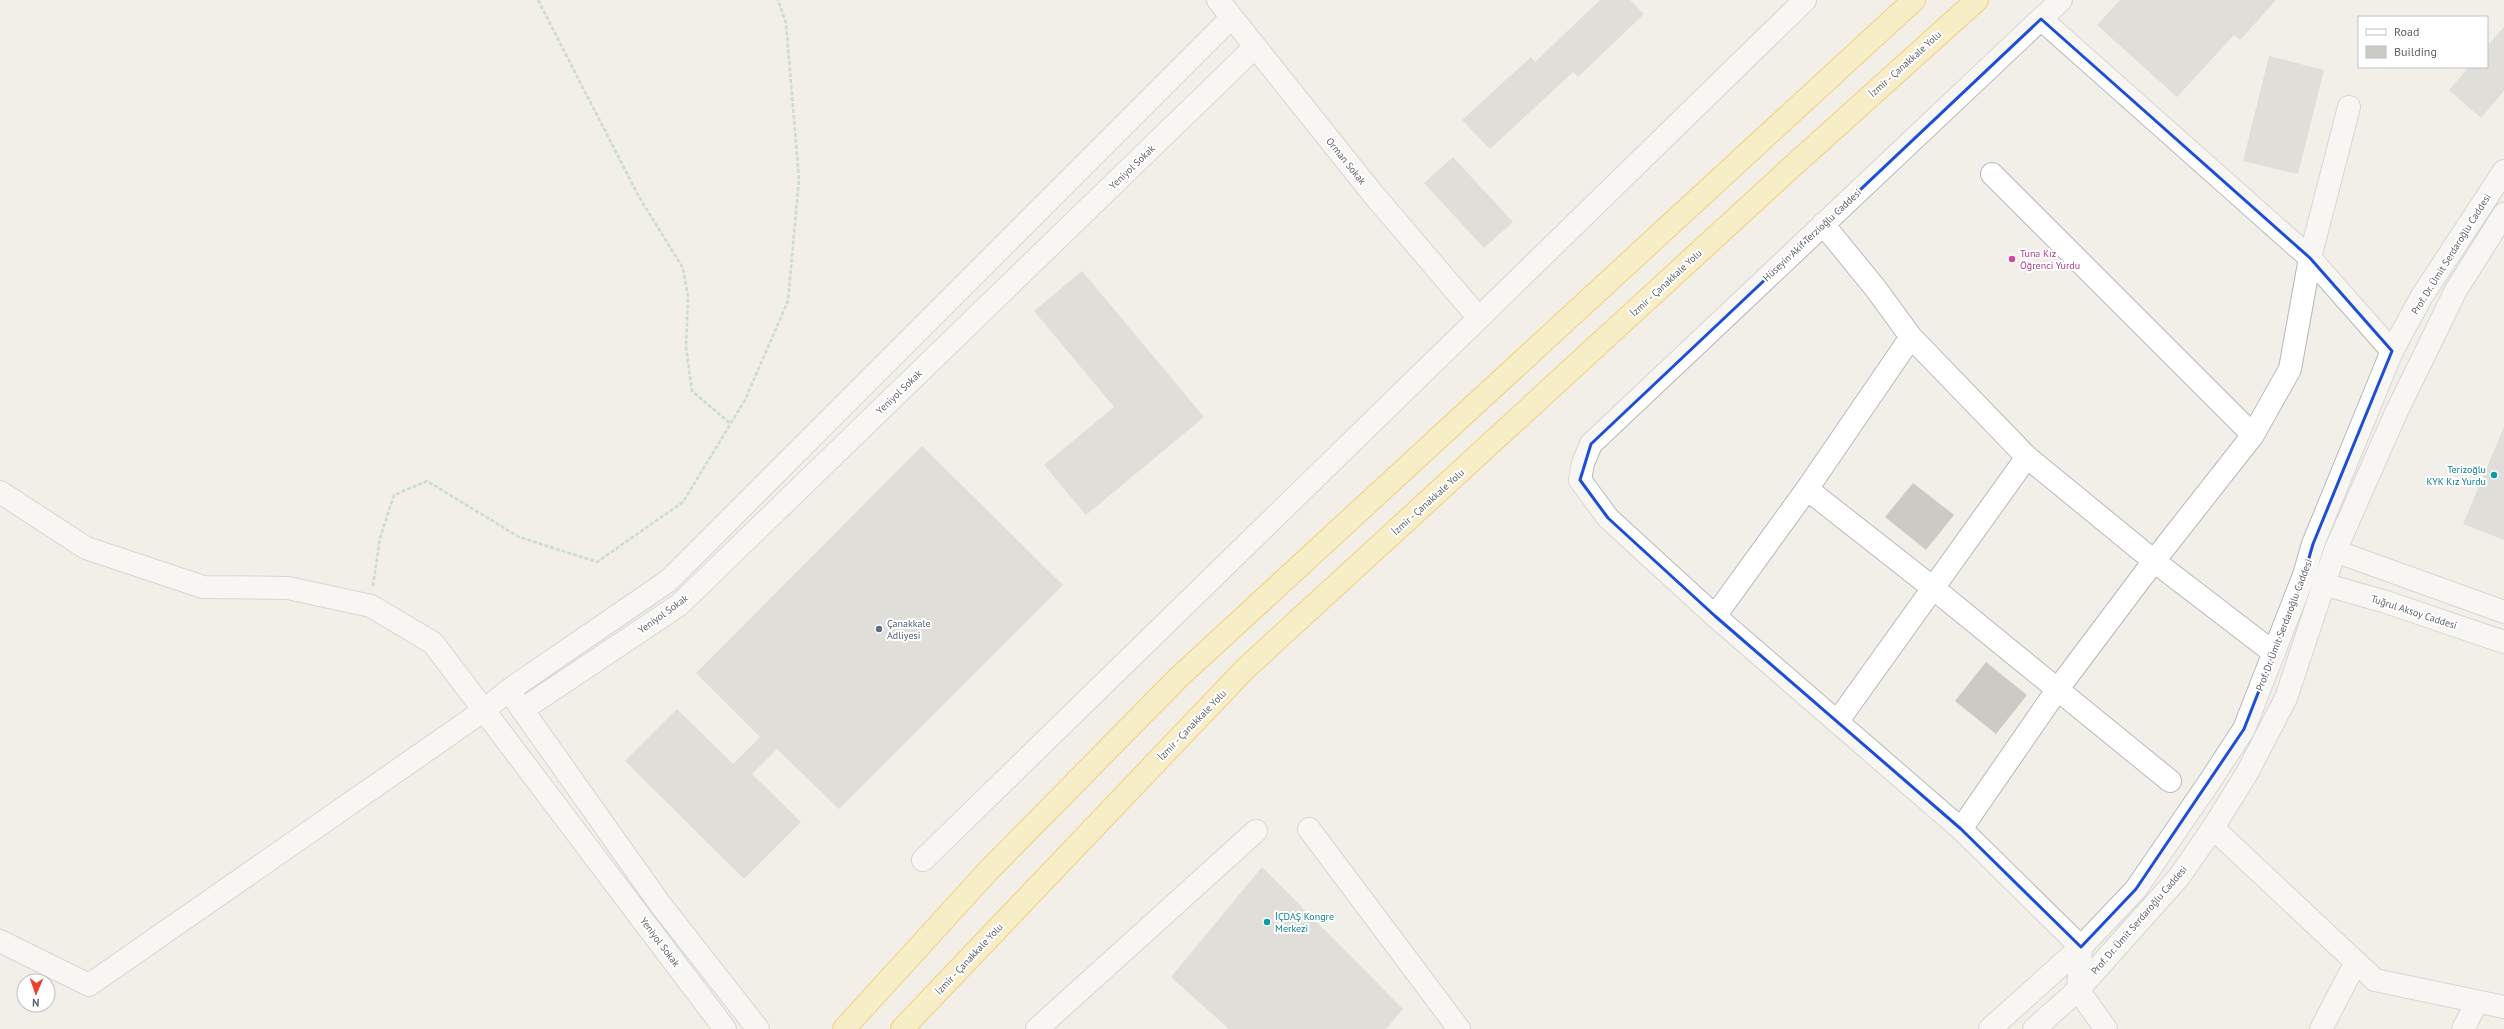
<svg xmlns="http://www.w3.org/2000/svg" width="2504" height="1029" font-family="'PT Sans',sans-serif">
	<rect width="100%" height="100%" fill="#f1efe8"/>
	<path fill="#cccac5" d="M 1600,0 L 1630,0 L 1644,14 L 1578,77 L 1573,72 L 1490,149 L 1462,120 L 1531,57 L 1535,62 Z
		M 2120,0 L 2276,0 L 2240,40 L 2234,35 L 2177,97 L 2097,25 Z
		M 2504,27 L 2504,91 L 2481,118 L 2449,90 L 2469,67 L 2487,67 L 2487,46 Z
		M 2269,56 L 2324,70 L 2298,174 L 2243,161 Z
		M 1453,157 L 1513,222 L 1484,248 L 1424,183 Z
		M 1082,271 L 1204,417 L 1086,515 L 1044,465 L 1114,407 L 1034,311 Z
		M 2504,427 L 2504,540 L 2463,524 Z
		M 922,446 L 1063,585 L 839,809 L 777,749 L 752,774 L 801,822 L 744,879 L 625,761 L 677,709 L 733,764 L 760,737 L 696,673 Z
		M 1913,483 L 1954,515 L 1926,550 L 1885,517 Z
		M 1986,662 L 2027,695 L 1996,734 L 1955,701 Z
		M 1262,867 L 1403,1009 L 1386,1029 L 1229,1029 L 1171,977 Z"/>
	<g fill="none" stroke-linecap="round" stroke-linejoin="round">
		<g stroke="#b5b8bc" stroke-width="24">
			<path id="minor" d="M 1218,0 L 1373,194 L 1478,317
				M 2061,0 L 1591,444 L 1583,463 L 1580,480 L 1608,518 L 1715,616 L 1961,829 L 2081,947 L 2078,990 L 2106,1029
				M 2041,19 L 2310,258 L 2392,351
				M 1992,174 L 2253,435
				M 1823,224 L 1876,289 L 1911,337 L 2027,457 L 2154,561 L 2274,653
				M 1807,489 L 1933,588 L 2170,781
				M 0,492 L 86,548 L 203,587 L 288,588 L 371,606 L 433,643 L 725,1029
				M 1715,616 L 1807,489 L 1911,337
				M 514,698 L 660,904 L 758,1029
				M 522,710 L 679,605 L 1254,48
				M 1837,722 L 2027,457
				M 2213,828 L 2375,980 L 2504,1007
				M 1309,829 L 1459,1029
				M 1961,829 L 2057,690 L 2154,561 L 2253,435 L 2290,369 L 2310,258 L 2349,107
				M 923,860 L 1805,0
				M 0,941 L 89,985 L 483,711 L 509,690 L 668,581 L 1231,18
				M 1037,1029 L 1256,831
				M 2321,1029 L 2356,962
				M 2463,1029 L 2477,1002"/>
		</g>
		<g stroke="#b5b8bc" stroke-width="24">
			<path id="tertiary" d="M 2335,551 L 2504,612
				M 2323,584 L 2386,602 L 2504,642
				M 1990,1029 L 2081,947 L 2136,889 L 2210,781 L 2244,729 L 2304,575 L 2313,544 L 2392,351 L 2422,296 L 2504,171
				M 2034,1029 L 2078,990 L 2179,877 L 2213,828 L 2247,773 L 2286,698 L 2335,551 L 2395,415 L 2456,290 L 2504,214"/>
		</g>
		<g stroke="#f9aa00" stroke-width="24">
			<path id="trunk" d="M 844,1029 L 988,871 L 1179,677 L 1914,0
				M 902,1029 L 1245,669 L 1784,174 L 1977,0"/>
		</g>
		<path stroke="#9ccaa9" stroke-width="2.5" stroke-dasharray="4 2" stroke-linecap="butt" d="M 538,0 L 639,197 L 683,268 L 688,296 L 686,347 L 692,391 L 731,424
			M 373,586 L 380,538 L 394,495 L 427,481 L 519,537 L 597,562 L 683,502 L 745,400 L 788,301 L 799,179 L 786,23 L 778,0"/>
		<use href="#minor" stroke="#fff" stroke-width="22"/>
		<use href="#tertiary" stroke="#fff" stroke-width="22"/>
		<use href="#trunk" stroke="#ffeaa0" stroke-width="22"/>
	</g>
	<path d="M0 0H2504V1029H0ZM 2041,19 L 2310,258 L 2392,351 L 2313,544 L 2304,575 L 2244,729 L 2136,889 L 2081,947 L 1961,829 L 1715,616 L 1608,518 L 1580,480 L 1591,444 Z" fill="#f1efe8" fill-opacity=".55" fill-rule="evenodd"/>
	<path fill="none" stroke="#1d4ed8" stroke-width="3" stroke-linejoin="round" d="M 2041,19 L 2310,258 L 2392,351 L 2313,544 L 2304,575 L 2244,729 L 2136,889 L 2081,947 L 1961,829 L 1715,616 L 1608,518 L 1580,480 L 1591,444 Z"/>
	<circle fill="#d1479c" stroke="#fff" stroke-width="1.5" cx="2012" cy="259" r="4"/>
	<g fill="#0f9aa8" stroke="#fff" stroke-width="1.5">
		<circle cx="2494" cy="475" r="4"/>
		<circle cx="1267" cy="922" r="4"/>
	</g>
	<circle fill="#5c6f8a" stroke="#fff" stroke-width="1.5" cx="879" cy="629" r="4"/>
	<g text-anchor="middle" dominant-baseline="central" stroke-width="4" stroke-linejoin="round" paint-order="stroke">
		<g font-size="10" fill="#5f6368" stroke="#fff">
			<text transform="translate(1905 64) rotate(-42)">İzmir - Çanakkale Yolu</text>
			<text transform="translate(1346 161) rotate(51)">Orman Sokak</text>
			<text transform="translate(1132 167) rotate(-44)">Yeniyol Sokak</text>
			<text transform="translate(1812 235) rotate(-43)">Hüseyin Akif Terzioğlu Caddesi</text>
			<text transform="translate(2451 254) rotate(-58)">Prof. Dr. Ümit Serdaroğlu Caddesi</text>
			<text transform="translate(1666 283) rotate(-43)">İzmir - Çanakkale Yolu</text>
			<text transform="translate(899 392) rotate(-44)">Yeniyol Sokak</text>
			<text transform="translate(1428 502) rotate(-42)">İzmir - Çanakkale Yolu</text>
			<text transform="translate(2414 612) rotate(18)">Tuğrul Aksoy Caddesi</text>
			<text transform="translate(663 614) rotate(-36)">Yeniyol Sokak</text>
			<text transform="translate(2284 625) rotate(-69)">Prof. Dr. Ümit Serdaroğlu Caddesi</text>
			<text transform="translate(1192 725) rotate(-46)">İzmir - Çanakkale Yolu</text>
			<text transform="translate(2139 920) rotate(-49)">Prof. Dr. Ümit Serdaroğlu Caddesi</text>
			<text transform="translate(660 942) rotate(53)">Yeniyol Sokak</text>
			<text transform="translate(969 959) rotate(-47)">İzmir - Çanakkale Yolu</text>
		</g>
		<g font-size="10" fill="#b23c85" stroke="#fff" text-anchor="start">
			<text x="2020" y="253">Tuna Kız<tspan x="2020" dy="12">Öğrenci Yurdu</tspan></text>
		</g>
		<g font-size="10" fill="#0d838f" stroke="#fff" text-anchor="end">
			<text x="2486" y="469">Terizoğlu<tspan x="2486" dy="12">KYK Kız Yurdu</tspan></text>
			<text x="1275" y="916" text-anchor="start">İÇDAŞ Kongre<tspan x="1275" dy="12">Merkezi</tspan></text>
		</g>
		<g font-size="10" fill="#4e5e75" stroke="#fff" text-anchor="start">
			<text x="887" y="623">Çanakkale<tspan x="887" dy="12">Adliyesi</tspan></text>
		</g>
	</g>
	<rect x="2358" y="16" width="130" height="52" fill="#ffffff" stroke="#bfc1c3"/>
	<rect x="2366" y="29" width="20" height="6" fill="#ffffff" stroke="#bfc1c3"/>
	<text x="2394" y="36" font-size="12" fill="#5f6368">Road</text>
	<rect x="2366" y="46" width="20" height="12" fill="#cccac5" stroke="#bfc1c3"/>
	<text x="2394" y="56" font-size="12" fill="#5f6368">Building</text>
	<g transform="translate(36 993) rotate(182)"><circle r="19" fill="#ffffff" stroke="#bfc1c3"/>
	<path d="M0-3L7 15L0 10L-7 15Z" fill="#ef3e30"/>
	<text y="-6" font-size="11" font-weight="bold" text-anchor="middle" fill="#5f6368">N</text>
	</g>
</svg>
